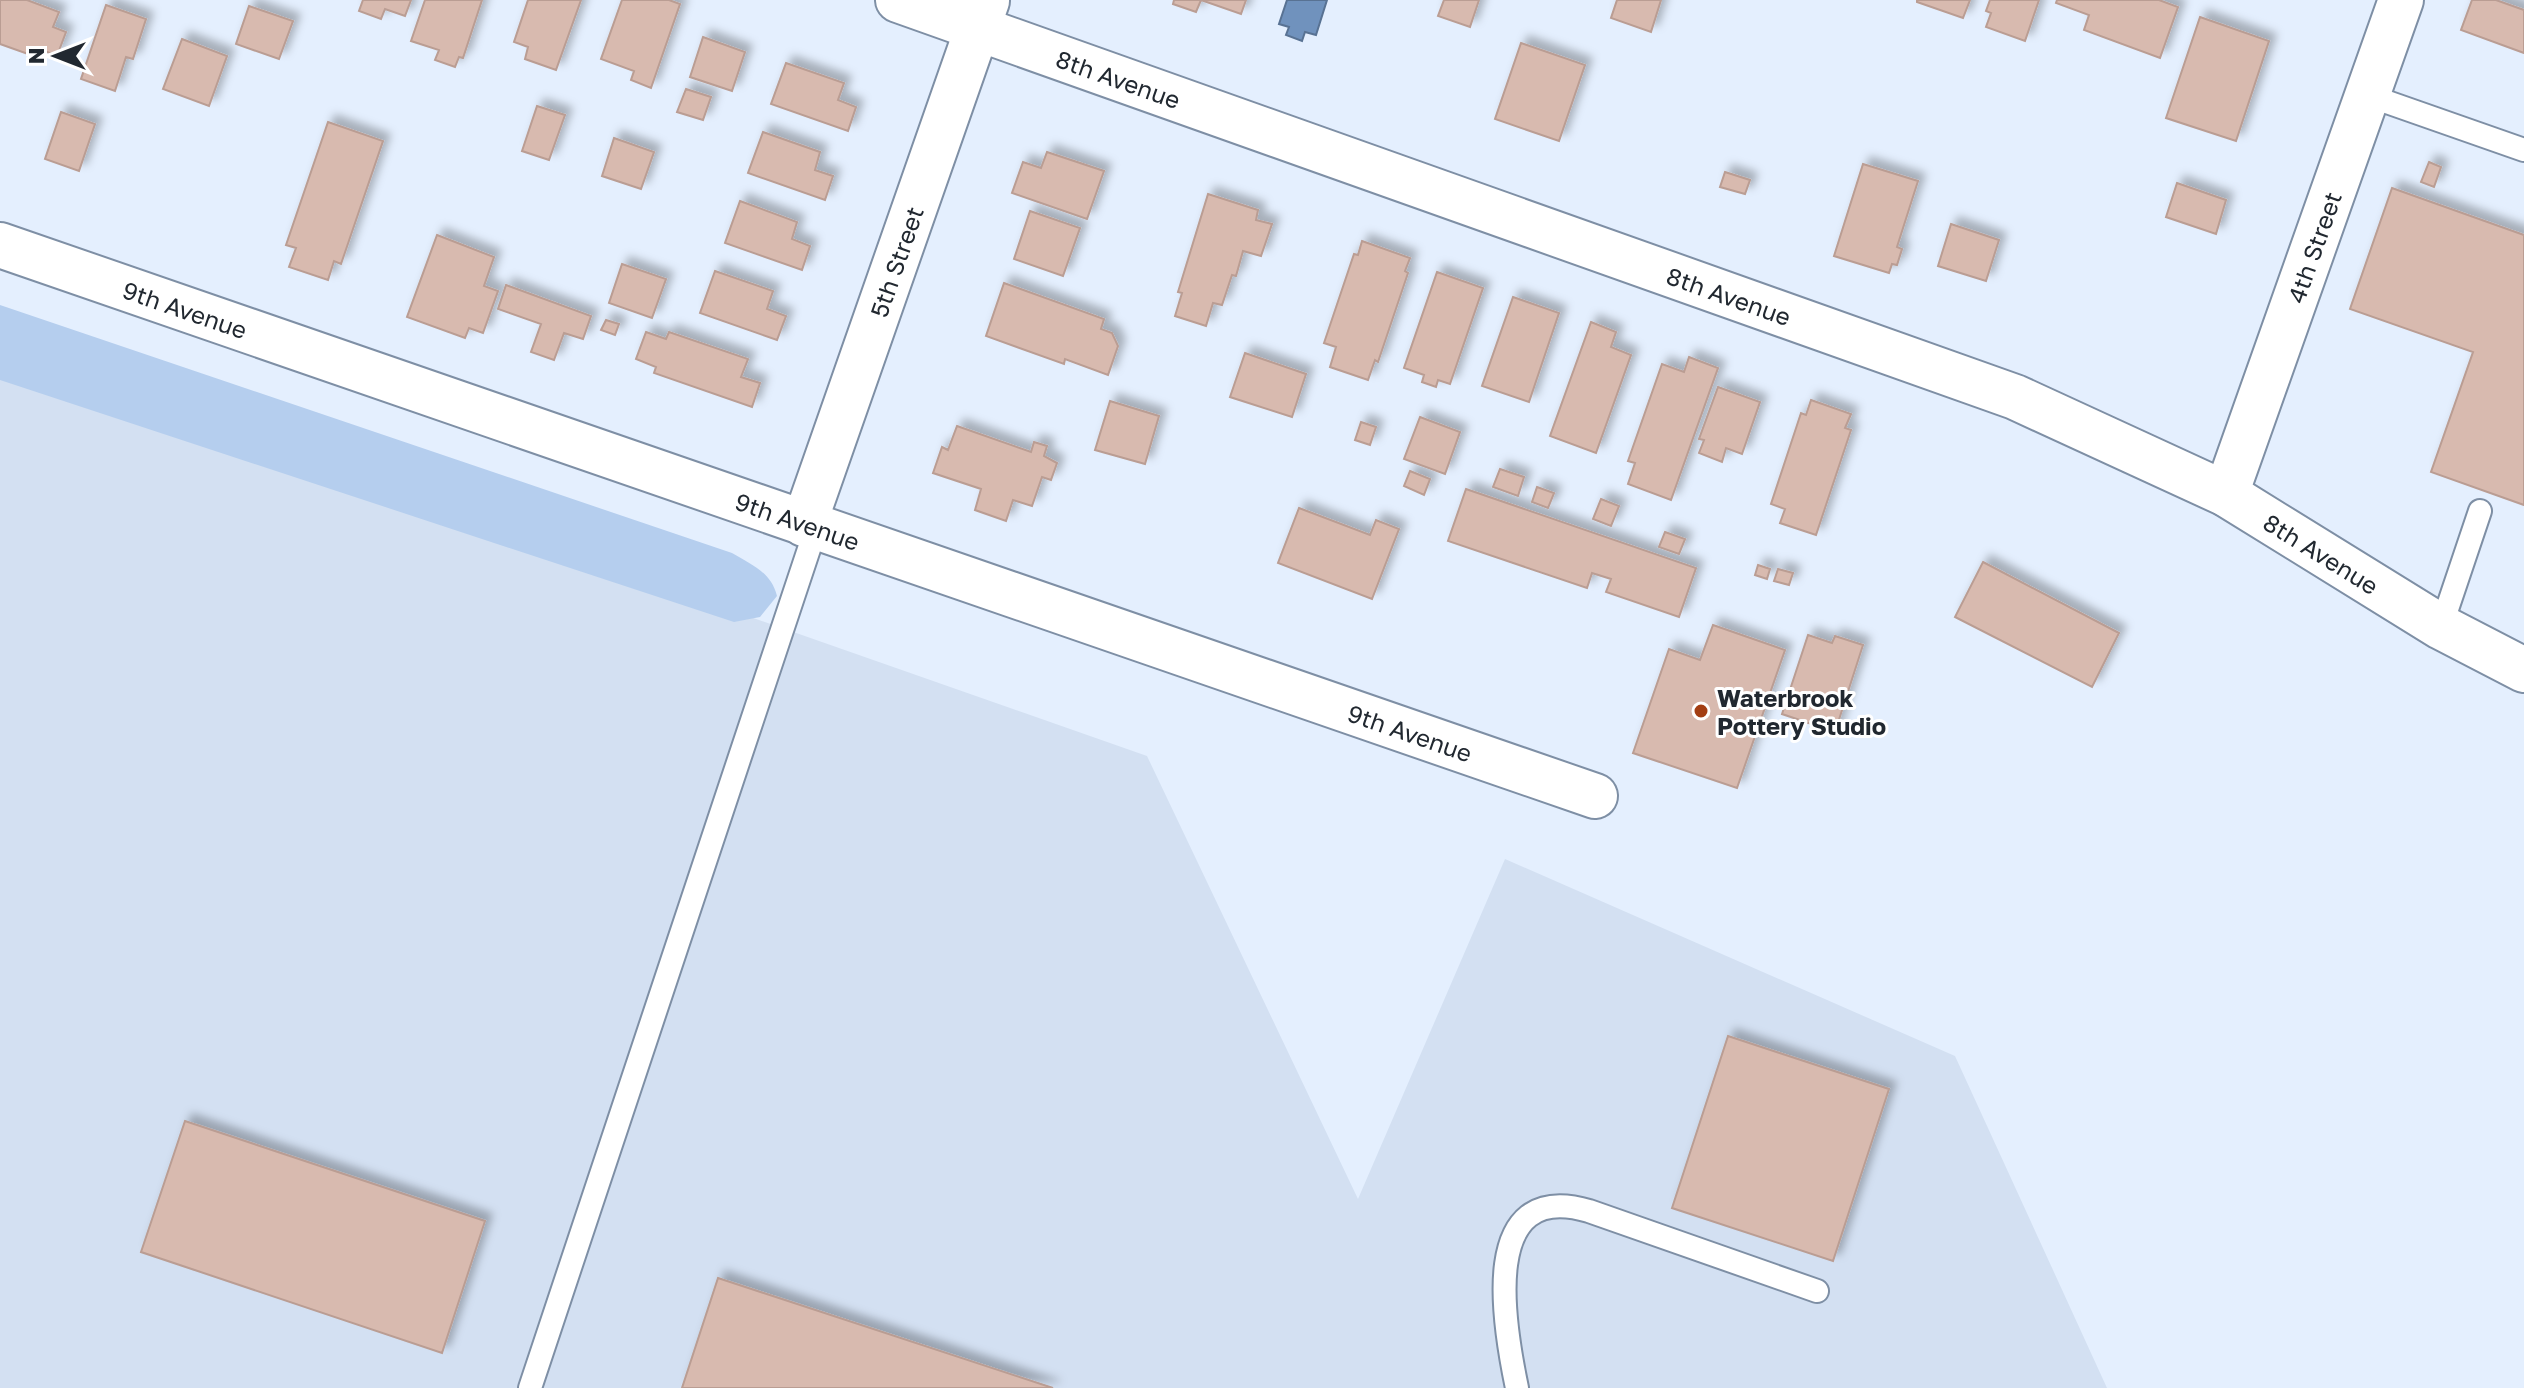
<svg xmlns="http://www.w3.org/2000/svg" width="2524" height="1388" font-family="'Golos Text',sans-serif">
	<defs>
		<filter id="shadow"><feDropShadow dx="7" dy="-7" stdDeviation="4" flood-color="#0004"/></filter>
	</defs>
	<rect width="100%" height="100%" fill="#e4effe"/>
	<path fill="#d3e0f2" d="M 0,354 L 1147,756 L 1358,1199 L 1505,859 L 1955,1056 L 2107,1388 L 0,1388 Z"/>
	<path fill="#b5ceee" d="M 0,305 L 732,553 C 752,565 771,572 777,596 L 760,617 L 734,622 L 0,380 Z"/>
	<path fill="#7092bd" stroke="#587293" stroke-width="2" d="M 1287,0 L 1327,0 L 1316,35 L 1305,32 L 1302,41 L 1286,35 L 1289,27 L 1279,24 Z"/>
	<path fill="#d8baaf" stroke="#ba9d93" stroke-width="2" filter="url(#shadow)" d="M 0,0 L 27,0 L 59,12 L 53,27 L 66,32 L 57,56 L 45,51 L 42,59 L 0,44 Z
		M 363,0 L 411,0 L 405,16 L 385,9 L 381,19 L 359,11 Z
		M 425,0 L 482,0 L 463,58 L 459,57 L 455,67 L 435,60 L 439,50 L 411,41 Z
		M 528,0 L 581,0 L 556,70 L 525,59 L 528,47 L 514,42 Z
		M 622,0 L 669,0 L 680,4 L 651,88 L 631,80 L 634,71 L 601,59 Z
		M 1174,0 L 1246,0 L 1241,14 L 1201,0 L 1196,12 L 1173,4 Z
		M 1444,0 L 1479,0 L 1470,27 L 1438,16 Z
		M 1617,0 L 1661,0 L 1651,32 L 1611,18 Z
		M 1917,0 L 1970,0 L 1963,18 L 1917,2 Z
		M 1990,0 L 2039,0 L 2025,41 L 1986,27 L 1991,13 L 1986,11 Z
		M 2057,0 L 2159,0 L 2178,7 L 2160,58 L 2084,30 L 2089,15 L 2056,3 Z
		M 2472,0 L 2496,0 L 2524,10 L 2524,53 L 2461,30 Z
		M 106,5 L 146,19 L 133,59 L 126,57 L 115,91 L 81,79 Z
		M 249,6 L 293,21 L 279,59 L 236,44 Z
		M 2200,17 L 2269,41 L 2236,141 L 2166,118 Z
		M 703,37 L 745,52 L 732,91 L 690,77 Z
		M 182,39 L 227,56 L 209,106 L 163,89 Z
		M 1521,43 L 1585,65 L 1559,141 L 1495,119 Z
		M 786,63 L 844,83 L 838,100 L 856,107 L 848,131 L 771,104 Z
		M 686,89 L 711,97 L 703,120 L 677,112 Z
		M 537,106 L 565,115 L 549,160 L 522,151 Z
		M 61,112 L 95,124 L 79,171 L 45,159 Z
		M 328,122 L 383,141 L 341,264 L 334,261 L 328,280 L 289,267 L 296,248 L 286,245 Z
		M 763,132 L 820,152 L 815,170 L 833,176 L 825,200 L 748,173 Z
		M 614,138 L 654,152 L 641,189 L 602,176 Z
		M 1047,152 L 1104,171 L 1087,219 L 1012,193 L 1023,162 L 1041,168 Z
		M 2429,162 L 2441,167 L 2434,187 L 2421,182 Z
		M 1863,164 L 1918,181 L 1897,247 L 1902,249 L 1897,265 L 1892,264 L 1889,273 L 1834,256 Z
		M 1725,172 L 1750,180 L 1745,194 L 1720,187 Z
		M 2177,183 L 2226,200 L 2216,234 L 2166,217 Z
		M 2392,188 L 2524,235 L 2524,505 L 2431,472 L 2473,352 L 2350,309 Z
		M 1208,194 L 1258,210 L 1256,220 L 1272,224 L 1261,256 L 1243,251 L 1236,276 L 1232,275 L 1222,305 L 1213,303 L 1206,326 L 1175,316 L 1182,293 L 1178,292 Z
		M 740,201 L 797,222 L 792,239 L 810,246 L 802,270 L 725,243 Z
		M 1030,211 L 1080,228 L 1063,276 L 1014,259 Z
		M 1951,224 L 1999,240 L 1986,281 L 1938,266 Z
		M 437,235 L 494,257 L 484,286 L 498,291 L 483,333 L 469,328 L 465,338 L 407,317 Z
		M 1362,241 L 1410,258 L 1405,271 L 1408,273 L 1378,362 L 1375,360 L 1368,380 L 1330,367 L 1336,347 L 1324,343 L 1354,254 L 1358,255 Z
		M 622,264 L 666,279 L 652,318 L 609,303 Z
		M 715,271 L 773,291 L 767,309 L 786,316 L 777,340 L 700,313 Z
		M 1437,272 L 1483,288 L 1450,384 L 1438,380 L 1436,387 L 1422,382 L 1424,375 L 1404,368 Z
		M 1004,283 L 1104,319 L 1101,329 L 1112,333 L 1118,346 L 1108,375 L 1065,359 L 1064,364 L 986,336 Z
		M 506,285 L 591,316 L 583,339 L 564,333 L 554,360 L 531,352 L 541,324 L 498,309 Z
		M 1513,297 L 1559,313 L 1529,402 L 1482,386 Z
		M 606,320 L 619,324 L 615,335 L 601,330 Z
		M 1591,322 L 1616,332 L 1611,347 L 1631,355 L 1596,453 L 1550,436 Z
		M 646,332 L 666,339 L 669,332 L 748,359 L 741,377 L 760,383 L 752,407 L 654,373 L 656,367 L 636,359 Z
		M 1245,353 L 1306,374 L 1292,417 L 1230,397 Z
		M 1689,357 L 1718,368 L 1671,500 L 1628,484 L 1635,463 L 1628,461 L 1662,364 L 1684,372 Z
		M 1718,387 L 1760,402 L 1742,454 L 1726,448 L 1722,462 L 1699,453 L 1704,440 L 1699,439 Z
		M 1811,400 L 1851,414 L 1845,428 L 1851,430 L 1816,535 L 1780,523 L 1785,509 L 1771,504 L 1801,413 L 1806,415 Z
		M 1110,401 L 1159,416 L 1145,464 L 1095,450 Z
		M 1420,417 L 1460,432 L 1445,474 L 1404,459 Z
		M 1361,422 L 1376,427 L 1370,445 L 1355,440 Z
		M 957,426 L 1031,452 L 1034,442 L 1047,446 L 1044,456 L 1057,463 L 1051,480 L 1042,477 L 1032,506 L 1013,500 L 1006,521 L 975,510 L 981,489 L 933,473 L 942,447 L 948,450 Z
		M 1500,469 L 1524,477 L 1518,496 L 1493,487 Z
		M 1410,471 L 1430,479 L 1424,495 L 1404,486 Z
		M 1537,487 L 1554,493 L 1548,508 L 1532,502 Z
		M 1466,489 L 1696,568 L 1679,617 L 1606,592 L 1611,579 L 1592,573 L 1587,588 L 1448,541 Z
		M 1601,499 L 1619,506 L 1611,526 L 1593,519 Z
		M 1299,508 L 1370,535 L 1376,520 L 1399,529 L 1372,599 L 1278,563 Z
		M 1665,532 L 1685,539 L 1679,554 L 1659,547 Z
		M 1983,562 L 2119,633 L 2092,687 L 1955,617 Z
		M 1758,565 L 1770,569 L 1767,579 L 1755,575 Z
		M 1778,569 L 1793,573 L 1789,585 L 1774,581 Z
		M 1713,625 L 1785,650 L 1737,788 L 1633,753 L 1669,649 L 1700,660 Z
		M 1808,635 L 1832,643 L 1835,636 L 1863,645 L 1835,732 L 1782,714 Z
		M 1728,1036 L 1889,1089 L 1833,1261 L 1672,1208 Z
		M 185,1121 L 485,1221 L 442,1353 L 141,1252 Z
		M 718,1278 L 1053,1388 L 682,1388 Z"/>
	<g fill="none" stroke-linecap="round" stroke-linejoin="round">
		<g stroke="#7e8fa5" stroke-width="26">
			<path id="lane" d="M 2367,95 L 2524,150
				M 2441,627 L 2480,511
				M 530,1388 L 816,528
				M 1517,1388 C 1504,1326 1477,1178 1589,1211 L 1817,1291"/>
		</g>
		<g stroke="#7e8fa5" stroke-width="48">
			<g id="street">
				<path id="s1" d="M 898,0 L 2015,397 L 2226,494 L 2441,627 L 2524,670"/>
				<path id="s2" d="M 0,245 L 1595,796"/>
				<path id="s3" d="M 2226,494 L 2401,0"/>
				<path id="s4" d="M 804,524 L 987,1"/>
			</g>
		</g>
		<use href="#lane" stroke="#fff" stroke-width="22"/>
		<use href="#street" stroke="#fff" stroke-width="44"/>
	</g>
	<circle fill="#a33e13" stroke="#fff" stroke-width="3" cx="1701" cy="711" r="8"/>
	<g text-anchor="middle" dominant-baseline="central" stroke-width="6" stroke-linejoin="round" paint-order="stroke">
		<g font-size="24" fill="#212830" stroke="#fff">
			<text stroke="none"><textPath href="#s1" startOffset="234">8th Avenue</textPath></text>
			<text stroke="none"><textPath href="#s3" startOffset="262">4th Street</textPath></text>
			<text stroke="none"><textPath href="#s4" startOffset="278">5th Street</textPath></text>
			<text stroke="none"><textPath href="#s1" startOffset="882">8th Avenue</textPath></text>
			<text stroke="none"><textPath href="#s2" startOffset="196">9th Avenue</textPath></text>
			<text stroke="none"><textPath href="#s2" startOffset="844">9th Avenue</textPath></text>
			<text stroke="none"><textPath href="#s1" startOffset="1530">8th Avenue</textPath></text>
			<text stroke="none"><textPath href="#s2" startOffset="1492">9th Avenue</textPath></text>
		</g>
		<g font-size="24" font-weight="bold" fill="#212830" stroke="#fff" text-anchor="start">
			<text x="1717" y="697">Waterbrook<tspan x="1717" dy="28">Pottery Studio</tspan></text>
		</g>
	</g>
	<g transform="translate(56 56) rotate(270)" stroke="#ffffff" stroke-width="6" paint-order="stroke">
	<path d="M0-6L14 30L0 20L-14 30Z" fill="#212830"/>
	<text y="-12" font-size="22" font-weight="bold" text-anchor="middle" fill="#212830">N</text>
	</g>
</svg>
